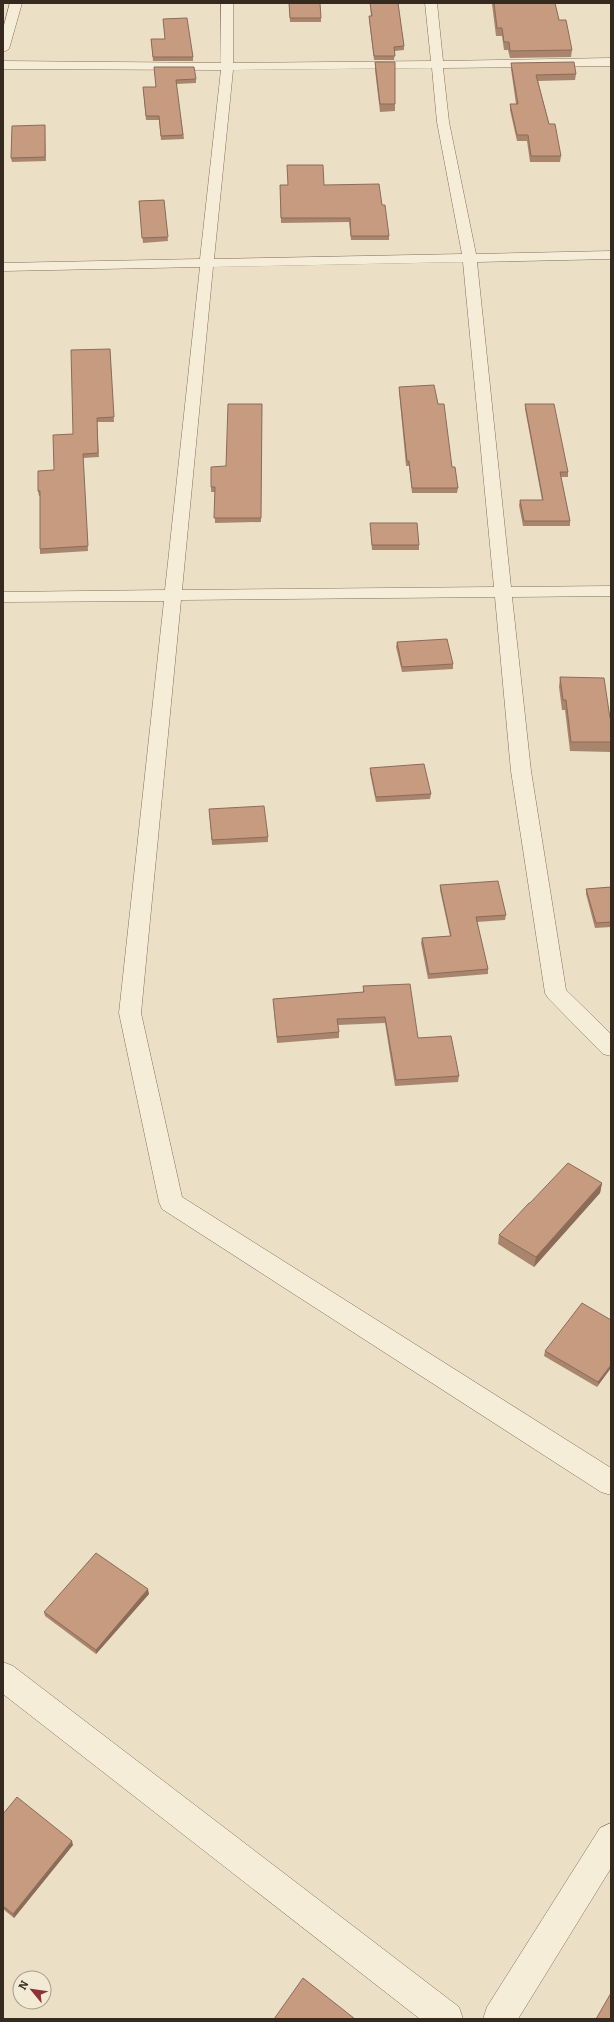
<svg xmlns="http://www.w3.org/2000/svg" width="614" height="2022" font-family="Bitter,serif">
	<rect width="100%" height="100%" fill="#ebdfc6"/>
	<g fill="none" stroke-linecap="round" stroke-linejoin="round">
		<g stroke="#85715d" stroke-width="1">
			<path id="minor" d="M 10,3 L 22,3 L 9,49 L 3,52 L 3,29 Z
				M 221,3 L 233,3 L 233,63 L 431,61 L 425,3 L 437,3 L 443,61 L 611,58 L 611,66 L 443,68 L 449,122 L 476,254 L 611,251 L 611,259 L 477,262 L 511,587 L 611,586 L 611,596 L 512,597 L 531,771 L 566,990 L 611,1034 L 611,1056 L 603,1054 L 548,998 L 545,993 L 511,771 L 495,597 L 181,600 L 141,1013 L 182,1197 L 611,1468 L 611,1495 L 601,1492 L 162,1209 L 159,1202 L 119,1013 L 164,601 L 3,602 L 3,592 L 165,590 L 200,267 L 3,271 L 3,263 L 200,259 L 221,70 L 3,69 L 3,61 L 221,63 ZM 432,68 L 437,122 L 462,254 L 214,259 L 233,70 ZM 463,262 L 494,587 L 182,590 L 213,267 Z
				M 3,1662 L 13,1666 L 459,2007 L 463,2019 L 420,2019 L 3,1694 Z
				M 611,1823 L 611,1868 L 518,2019 L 483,2019 L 487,2007 L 600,1828 Z"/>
		</g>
		<use href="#minor" fill="#f6edd9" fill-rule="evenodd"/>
	</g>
	<path fill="#aa856d" d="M 289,3 L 321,18 L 321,22 L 290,22 Z
		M 370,3 L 398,3 L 404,46 L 404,50 L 395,51 L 394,60 L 374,60 L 369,19 L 369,16 L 371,16 Z
		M 489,3 L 555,3 L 559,20 L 572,50 L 571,57 L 510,58 L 508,50 L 504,50 L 502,36 L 496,36 L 492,4 L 489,4 Z
		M 151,39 L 193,57 L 193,61 L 153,61 Z
		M 375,62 L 395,104 L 395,111 L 380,112 L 375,70 Z
		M 511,63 L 576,74 L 575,80 L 538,81 L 549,124 L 561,156 L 560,162 L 530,162 L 527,141 L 517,141 L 510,110 L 510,104 L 516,104 L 511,69 Z
		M 154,67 L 196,79 L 196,83 L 176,84 L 184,139 L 161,140 L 159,120 L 146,120 L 143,87 L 156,87 Z
		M 45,125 L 46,161 L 12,162 L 11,158 Z
		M 280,185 L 324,185 L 382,205 L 389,236 L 389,240 L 351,240 L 349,222 L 281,223 Z
		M 164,200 L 168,241 L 143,243 L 139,201 Z
		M 110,349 L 114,422 L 97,422 L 99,457 L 83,458 L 88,551 L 40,554 L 40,496 L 39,496 L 38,491 L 54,470 L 73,434 Z
		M 399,387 L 452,467 L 458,488 L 457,493 L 412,493 L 409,466 L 406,466 L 399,391 Z
		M 262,404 L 261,522 L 215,523 L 215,492 L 211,492 L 211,487 L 226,466 Z
		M 525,404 L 568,472 L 568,477 L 561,477 L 570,521 L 570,526 L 523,526 L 519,505 L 520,500 L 542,500 L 525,409 Z
		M 370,523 L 419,545 L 419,550 L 372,550 Z
		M 397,642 L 453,664 L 453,669 L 402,672 L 396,647 Z
		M 560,677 L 610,718 L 611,718 L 611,752 L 570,751 L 565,710 L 562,710 L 559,687 Z
		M 370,768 L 431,794 L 430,799 L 376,802 L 370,773 Z
		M 209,809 L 268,837 L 268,842 L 212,845 Z
		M 440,885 L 506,915 L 505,920 L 477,922 L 488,969 L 488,974 L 428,979 L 421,943 L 422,938 L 450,936 L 440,890 Z
		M 611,887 L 611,927 L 595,928 L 586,894 L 586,889 Z
		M 363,986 L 459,1076 L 458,1082 L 395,1086 L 385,1023 L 338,1025 L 339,1032 L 339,1038 L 277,1043 L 273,999 L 363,992 Z
		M 602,1183 L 600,1193 L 534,1267 L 498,1244 L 499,1235 L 530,1203 Z
		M 611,1320 L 597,1387 L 544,1356 L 545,1351 Z
		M 149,1594 L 96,1654 L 45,1616 L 44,1612 Z
		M 3,1814 L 73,1845 L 14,1918 L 3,1909 Z"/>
	<path fill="#8b6c59" d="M 602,1183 L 600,1193 L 534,1267 L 536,1257 Z
		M 611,1365 L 611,1368 L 597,1387 L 598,1382 Z
		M 148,1589 L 149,1594 L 96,1654 L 96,1650 Z
		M 72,1841 L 73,1845 L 14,1918 L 13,1914 Z"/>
	<path fill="#c69b7f" stroke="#8b6c59" d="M 289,3 L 320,3 L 321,18 L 290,18 Z
		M 370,3 L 398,3 L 404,46 L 394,47 L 395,56 L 374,56 L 369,16 L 372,16 Z
		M 494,3 L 555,3 L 559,20 L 566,20 L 572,50 L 510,51 L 509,42 L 504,42 L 502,28 L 497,28 Z
		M 187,18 L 193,57 L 153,57 L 151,39 L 165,39 L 163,19 Z
		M 375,62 L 395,62 L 395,104 L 380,104 Z
		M 574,62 L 576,74 L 536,75 L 549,124 L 555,124 L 561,156 L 531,156 L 528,135 L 517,135 L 510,104 L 518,104 L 511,63 Z
		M 154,67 L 194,67 L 196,79 L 176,80 L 183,135 L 161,136 L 159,116 L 146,116 L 143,87 L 156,87 Z
		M 45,125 L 45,157 L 11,158 L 12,126 Z
		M 287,165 L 323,165 L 324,185 L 379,184 L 382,205 L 385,205 L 389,236 L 351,236 L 350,218 L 281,218 L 280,185 L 288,185 Z
		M 164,200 L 168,237 L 142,238 L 139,201 Z
		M 110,349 L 114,417 L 97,418 L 98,453 L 83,454 L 88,546 L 40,549 L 40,491 L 38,491 L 38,471 L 54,470 L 53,435 L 73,434 L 71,350 Z
		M 434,385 L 438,404 L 444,404 L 452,467 L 455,467 L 458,488 L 412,488 L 409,461 L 407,461 L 399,387 Z
		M 228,404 L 262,404 L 261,518 L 214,518 L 215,487 L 211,487 L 211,467 L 226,466 Z
		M 525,404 L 554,404 L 568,472 L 560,472 L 570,521 L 524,521 L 520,500 L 543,500 Z
		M 370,523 L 417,523 L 419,545 L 372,545 Z
		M 447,639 L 453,664 L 402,667 L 397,642 Z
		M 560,677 L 604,678 L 610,718 L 611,718 L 611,742 L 571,742 L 566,700 L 563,700 Z
		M 424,764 L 431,794 L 376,797 L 370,768 Z
		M 264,806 L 268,837 L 212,840 L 209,809 Z
		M 498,881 L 506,915 L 476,917 L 488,969 L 429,974 L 422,938 L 451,936 L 440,885 Z
		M 611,887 L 611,922 L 596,923 L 586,889 Z
		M 410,984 L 418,1038 L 451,1036 L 459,1076 L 396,1080 L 385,1017 L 337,1019 L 339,1032 L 277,1037 L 273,999 L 364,992 L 363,986 Z
		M 568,1163 L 602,1183 L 536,1257 L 499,1235 L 529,1203 L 530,1203 Z
		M 582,1303 L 611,1320 L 611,1365 L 598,1382 L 545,1351 Z
		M 96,1553 L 148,1589 L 96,1650 L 44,1612 Z
		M 17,1797 L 72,1841 L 13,1914 L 3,1906 L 3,1814 Z
		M 303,1978 L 355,2019 L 274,2019 Z
		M 611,1993 L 611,2019 L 596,2019 Z"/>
	<rect width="614" height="2022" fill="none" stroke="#362a20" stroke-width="8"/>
	<g transform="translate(32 1990) rotate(299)"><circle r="19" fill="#f3ead5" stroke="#a79d8d"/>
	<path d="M0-3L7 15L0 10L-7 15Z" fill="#8f3235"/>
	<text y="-6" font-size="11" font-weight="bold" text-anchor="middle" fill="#362a20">N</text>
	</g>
</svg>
